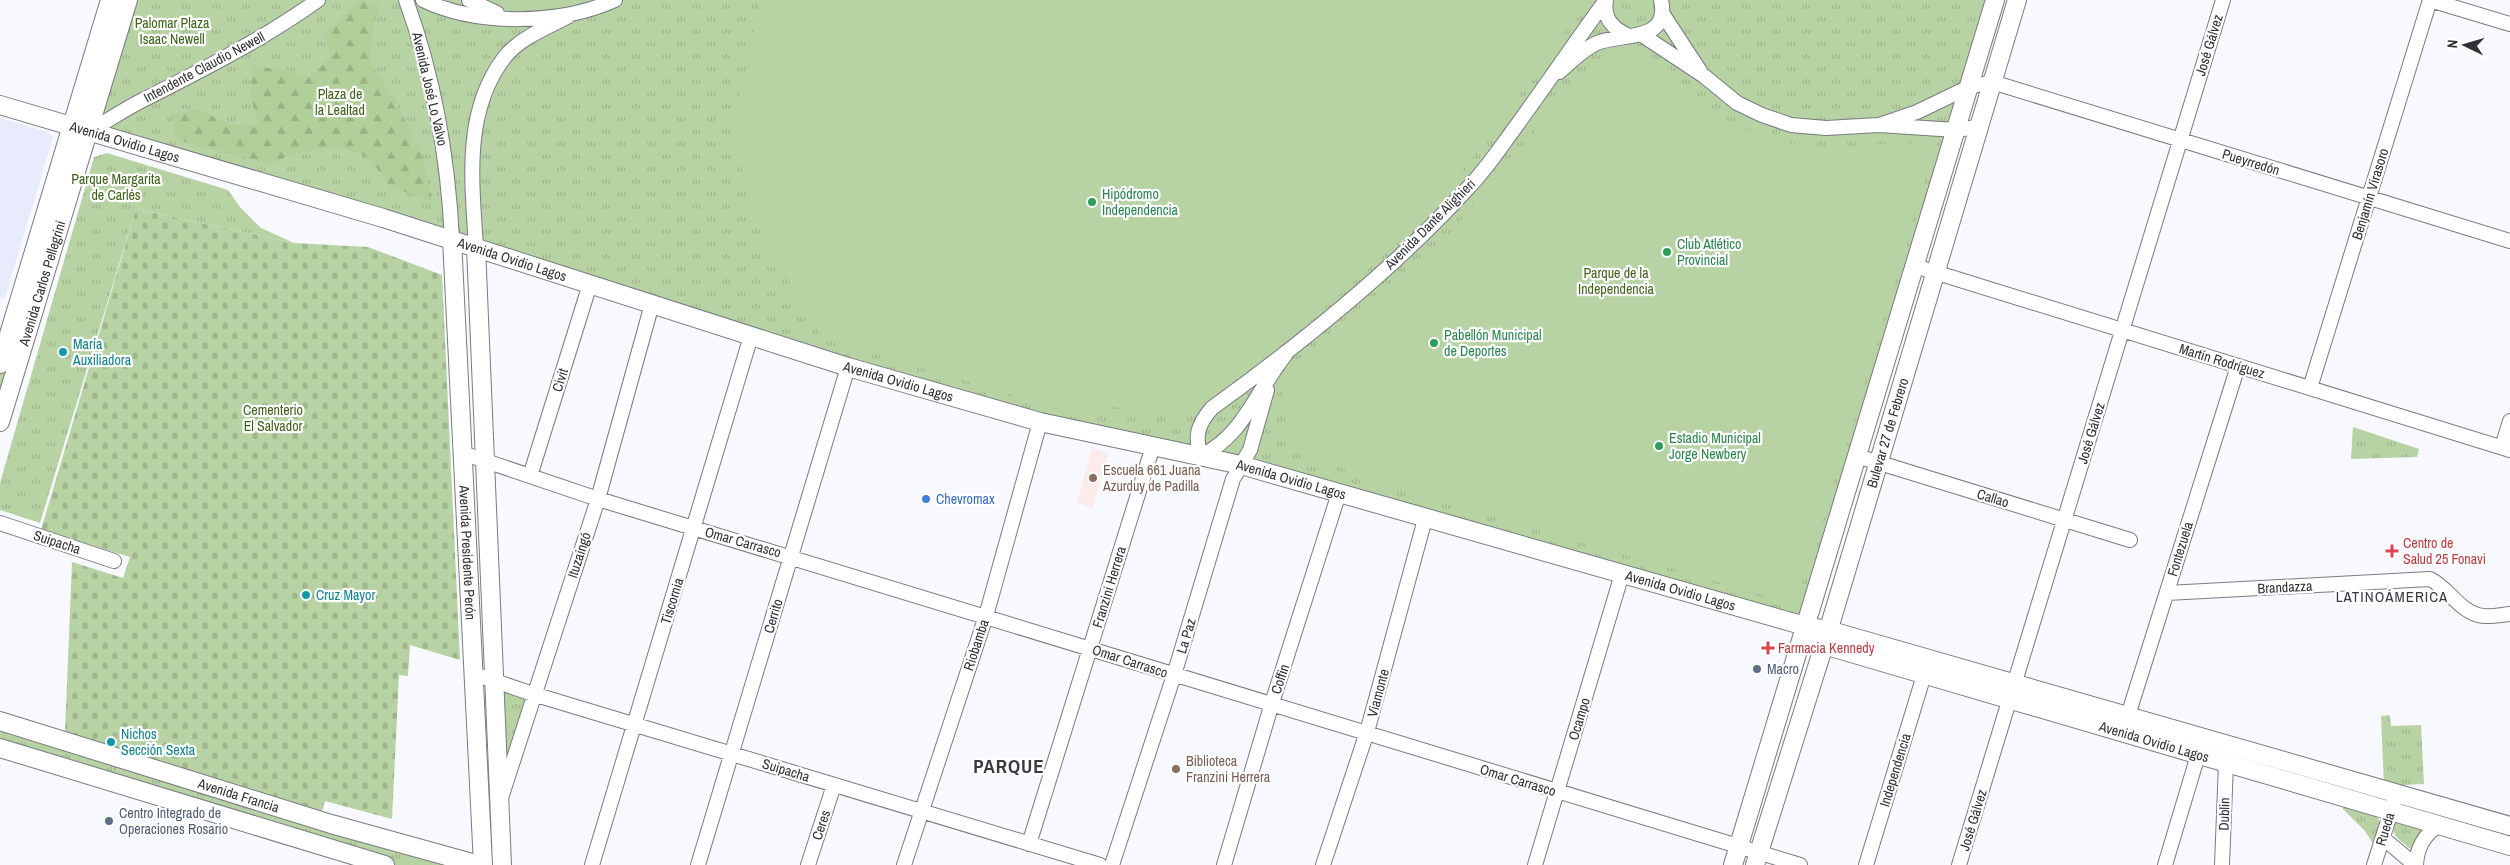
<svg xmlns="http://www.w3.org/2000/svg" width="2510" height="865" font-family="'Archivo Narrow',sans-serif">
	<defs>
		<pattern id="grass-tufts" width="24" height="20" patternUnits="userSpaceOnUse" patternTransform="scale(1.25)"><rect width="24" height="20" fill="#b7d2a3"/><path d="M3 7l-1-3M5 7V3M7 7l1-3M15 17l-1-3M17 17v-4M19 17l1-3" fill="none" stroke="#9eb58d"/></pattern>
		<pattern id="forest-firs" width="22" height="20" patternUnits="userSpaceOnUse" patternTransform="scale(1.25)"><rect width="22" height="20" fill="#b0cf99"/><path d="M5 1l3.5 6h-7zM16 11l3.5 6h-7z" fill="#98b284"/></pattern>
		<pattern id="cemetery-stones" width="16" height="16" patternUnits="userSpaceOnUse" patternTransform="scale(1.25)"><rect width="16" height="16" fill="#b7d2a3"/><path d="M2 7V4a2 2 0 0 1 4 0v3zM10 15v-3a2 2 0 0 1 4 0v3z" fill="#9eb58d"/></pattern>
	</defs>
	<rect width="100%" height="100%" fill="#f7f9fe"/>
	<path fill="#e7ebfb" d="M 0,118 L 48,132 L 53,137 L 5,298 L 0,299 Z"/>
	<path fill="#fbebea" d="M 1092,448 L 1108,453 L 1093,508 L 1077,503 Z"/>
	<path fill="url(#grass-tufts)" d="M 110,0 L 1995,0 L 1805,626 L 1425,519 L 1040,422 L 88,132 L 0,422 L 0,364 Z
		M 107,153 L 228,190 L 240,207 L 261,228 L 294,243 L 136,209 L 40,523 L 0,510 L 0,483 L 94,157 Z
		M 2353,427 L 2419,449 L 2417,457 L 2351,459 Z
		M 500,689 L 527,698 L 506,764 Z
		M 2390,715 L 2391,726 L 2421,725 L 2424,784 L 2384,786 L 2381,716 Z
		M 0,721 L 479,865 L 385,865 L 0,748 Z
		M 2344,805 L 2376,816 C 2384,825 2378,836 2375,847 L 2365,831 L 2343,809 Z
		M 2394,821 L 2423,830 L 2412,850 C 2402,842 2389,835 2394,821 Z"/>
	<path fill="url(#forest-firs)" d="M 359,0 L 380,6 L 374,22 L 369,62 L 395,99 L 422,157 L 433,201 L 390,187 L 370,158 L 338,146 L 293,154 L 270,164 L 177,140 L 171,114 L 198,109 L 230,125 L 259,125 L 250,95 L 253,67 L 284,69 L 310,78 L 331,56 L 324,35 Z"/>
	<path fill="url(#cemetery-stones)" d="M 136,209 L 294,243 L 368,247 L 442,275 L 460,660 L 410,645 L 408,676 L 399,675 L 392,819 L 325,801 L 321,814 L 65,732 L 72,562 L 123,578 L 130,557 L 41,530 Z"/>
	<path fill="#b7d2a3" d="M 469,0 L 615,0 L 510,17 Z
		M 760,0 L 1588,0 L 1482,146 L 1445,192 L 1396,244 L 1289,339 L 1208,401 L 1173,417 L 1096,404 L 1094,416 L 1075,414 L 822,337 L 763,237 L 752,212 L 738,154 L 736,126 L 738,105 Z
		M 1615,53 C 1624,53 1637,50 1645,54 C 1667,63 1680,82 1697,98 C 1714,113 1737,127 1759,135 C 1795,148 1833,148 1871,145 C 1894,144 1913,141 1935,145 L 1856,414 L 1796,599 L 1790,603 L 1413,493 L 1288,450 L 1294,439 L 1281,401 L 1286,383 L 1453,230 L 1556,106 L 1592,70 Z"/>
	<g fill="none" stroke-linecap="round" stroke-linejoin="round">
		<g stroke="#797b83" stroke-width="16">
			<path id="minor" d="M 406,0 C 434,77 448,157 452,239
				M 423,0 C 477,26 560,25 615,0
				M 469,0 L 497,13
				M 1606,0 C 1603,19 1613,29 1629,36
				M 2430,0 L 2510,24
				M 1662,13 L 1700,71
				M 1642,35 L 1704,76 L 1737,103 L 1762,115 L 1791,125 L 1826,128 L 1879,125 L 1956,130 L 1977,127
				M 1559,72 C 1571,62 1583,49 1597,43 C 1620,33 1671,43 1661,0
				M 1879,125 L 1917,112 L 1969,87 L 1992,82 L 2510,241
				M 88,132 C 106,122 123,110 141,101 C 202,70 262,40 318,0
				M 476,247 C 472,182 463,112 504,58 C 519,38 548,27 569,16
				M 1915,266 L 2510,450
				M 1286,354 C 1256,391 1245,434 1201,456 C 1194,436 1198,424 1212,408 C 1302,343 1392,271 1467,189 C 1483,173 1496,154 1509,136 C 1542,91 1573,45 1606,0
				M 2310,388 L 2430,0
				M 2502,447 L 2510,421
				M 462,453 L 598,499 L 1800,865
				M 1857,456 L 2130,540
				M 530,476 L 590,284
				M 0,523 L 114,561
				M 2167,593 L 2430,579 C 2448,588 2459,610 2478,615 C 2487,618 2500,615 2510,614
				M 474,674 L 533,694 L 1100,865
				M 2125,725 L 2238,366
				M 502,795 L 598,499 L 652,304
				M 2383,838 L 2415,865
				M 1029,844 L 1153,446
				M 592,865 L 751,336
				M 698,865 L 848,367
				M 808,865 L 834,785
				M 904,865 L 986,616 L 1040,422
				M 1112,865 L 1174,675 L 1233,479 L 1250,450 L 1267,390
				M 1224,865 L 1272,703 L 1339,493
				M 1323,865 L 1367,732 L 1425,519
				M 1535,865 L 1622,574
				M 1866,865 L 1924,675
				M 1959,865 L 2223,0
				M 2165,865 L 2198,755
				M 2222,865 L 2226,763
				M 2374,865 L 2394,802
				M 2416,865 C 2417,847 2424,835 2439,825"/>
		</g>
		<g stroke="#797b83" stroke-width="20">
			<g id="major">
				<path id="s1" d="M 0,105 L 383,218 L 848,367 L 1040,422 L 1241,465 L 1805,626 L 1828,630 L 2510,826"/>
				<path id="s2" d="M 452,239 L 483,865"/>
				<path d="M 476,247 L 502,865"/>
				<path d="M 0,364 L 110,0"/>
				<path id="s3" d="M 0,422 L 128,0"/>
				<path id="s4" d="M 1815,637 L 1824,645 L 2510,846"/>
				<path id="s5" d="M 0,721 L 331,824 L 479,865"/>
				<path d="M 0,748 L 385,865"/>
				<path d="M 1733,865 L 1995,0"/>
				<path id="s6" d="M 1755,865 L 1824,645 L 2017,0"/>
			</g>
		</g>
		<use href="#minor" stroke="#fff" stroke-width="14"/>
		<use href="#major" stroke="#fff" stroke-width="18"/>
	</g>
	<g fill="#2e9e5b" stroke="#fff" stroke-width="2">
		<circle cx="1092" cy="202" r="5"/>
		<circle cx="1667" cy="252" r="5"/>
		<circle cx="1434" cy="343" r="5"/>
		<circle cx="1659" cy="446" r="5"/>
	</g>
	<g fill="#0f9aa8" stroke="#fff" stroke-width="2">
		<circle cx="63" cy="352" r="5"/>
		<circle cx="306" cy="595" r="5"/>
		<circle cx="111" cy="742" r="5"/>
	</g>
	<g fill="#8d6e63" stroke="#fff" stroke-width="2">
		<circle cx="1093" cy="478" r="5"/>
		<circle cx="1176" cy="769" r="5"/>
	</g>
	<circle fill="#3f7fe0" stroke="#fff" stroke-width="2" cx="926" cy="499" r="5"/>
	<g fill="#e0444e" stroke="#fff" stroke-width="2">
		<path d="M2389.5 543.5h5v5h5v5h-5v5h-5v-5h-5v-5h5z"/>
		<path d="M1765.5 640.5h5v5h5v5h-5v5h-5v-5h-5v-5h5z"/>
	</g>
	<g fill="#5c6f8a" stroke="#fff" stroke-width="2">
		<circle cx="1757" cy="669" r="5"/>
		<circle cx="109" cy="821" r="5"/>
	</g>
	<g text-anchor="middle" dominant-baseline="central" stroke-width="4.5" stroke-linejoin="round" paint-order="stroke">
		<g font-size="14" fill="#3e6219" stroke="#fff">
			<text x="172" y="23">Palomar Plaza<tspan x="172" dy="16">Isaac Newell</tspan></text>
			<text x="340" y="94">Plaza de<tspan x="340" dy="16">la Lealtad</tspan></text>
			<text x="116" y="179">Parque Margarita<tspan x="116" dy="16">de Carlés</tspan></text>
			<text x="1616" y="273">Parque de la<tspan x="1616" dy="16">Independencia</tspan></text>
			<text x="273" y="410">Cementerio<tspan x="273" dy="16">El Salvador</tspan></text>
		</g>
		<g font-size="14" fill="#303134" stroke="#fff">
			<text transform="translate(2209 45) rotate(-73)">José Gálvez</text>
			<text transform="translate(204 67) rotate(-28)">Intendente Claudio Newell</text>
			<text transform="translate(430 89) rotate(77)">Avenida José Lo Valvo</text>
			<text stroke="none"><textPath href="#s1" startOffset="130">Avenida Ovidio Lagos</textPath></text>
			<text transform="translate(2251 162) rotate(17)">Pueyrredón</text>
			<text transform="translate(2370 194) rotate(-73)">Benjamín Virasoro</text>
			<text transform="translate(1430 224) rotate(-45)">Avenida Dante Alighieri</text>
			<text stroke="none"><textPath href="#s1" startOffset="535">Avenida Ovidio Lagos</textPath></text>
			<text stroke="none"><textPath href="#s3" startOffset="145">Avenida Carlos Pellegrini</textPath></text>
			<text transform="translate(2222 361) rotate(17)">Martín Rodríguez</text>
			<text transform="translate(560 380) rotate(-73)">Civit</text>
			<text stroke="none"><textPath href="#s1" startOffset="940">Avenida Ovidio Lagos</textPath></text>
			<text stroke="none"><textPath href="#s6" startOffset="452">Bulevar 27 de Febrero</textPath></text>
			<text transform="translate(2091 433) rotate(-73)">José Gálvez</text>
			<text stroke="none"><textPath href="#s1" startOffset="1345">Avenida Ovidio Lagos</textPath></text>
			<text transform="translate(1993 498) rotate(17)">Callao</text>
			<text transform="translate(57 542) rotate(18)">Suipacha</text>
			<text transform="translate(743 542) rotate(16)">Omar Carrasco</text>
			<text transform="translate(2180 549) rotate(-73)">Fontezuela</text>
			<text stroke="none"><textPath href="#s2" startOffset="314">Avenida Presidente Perón</textPath></text>
			<text transform="translate(579 555) rotate(-72)">Ituzaingó</text>
			<text transform="translate(1109 587) rotate(-73)">Franzini Herrera</text>
			<text transform="translate(2285 587) rotate(-3)">Brandazza</text>
			<text stroke="none"><textPath href="#s1" startOffset="1750">Avenida Ovidio Lagos</textPath></text>
			<text transform="translate(672 601) rotate(-73)">Tiscornia</text>
			<text transform="translate(773 616) rotate(-74)">Cerrito</text>
			<text transform="translate(1186 636) rotate(-73)">La Paz</text>
			<text transform="translate(976 645) rotate(-72)">Riobamba</text>
			<text transform="translate(1130 661) rotate(18)">Omar Carrasco</text>
			<text transform="translate(1280 679) rotate(-72)">Coffin</text>
			<text transform="translate(1378 693) rotate(-75)">Viamonte</text>
			<text transform="translate(1579 719) rotate(-73)">Ocampo</text>
			<text stroke="none"><textPath href="#s4" startOffset="356">Avenida Ovidio Lagos</textPath></text>
			<text transform="translate(786 770) rotate(17)">Suipacha</text>
			<text transform="translate(1895 770) rotate(-73)">Independencia</text>
			<text transform="translate(1518 780) rotate(17)">Omar Carrasco</text>
			<text stroke="none"><textPath href="#s5" startOffset="250">Avenida Francia</textPath></text>
			<text transform="translate(2224 814) rotate(-88)">Dublin</text>
			<text transform="translate(1973 820) rotate(-73)">José Gálvez</text>
			<text transform="translate(821 825) rotate(-72)">Ceres</text>
			<text transform="translate(2385 829) rotate(-73)">Rueda</text>
		</g>
		<g font-size="14" fill="#27864d" stroke="#fff" text-anchor="start">
			<text x="1102" y="194">Hipódromo<tspan x="1102" dy="16">Independencia</tspan></text>
			<text x="1677" y="244">Club Atlético<tspan x="1677" dy="16">Provincial</tspan></text>
			<text x="1444" y="335">Pabellón Municipal<tspan x="1444" dy="16">de Deportes</tspan></text>
			<text x="1669" y="438">Estadio Municipal<tspan x="1669" dy="16">Jorge Newbery</tspan></text>
		</g>
		<g font-size="14" fill="#0d838f" stroke="#fff" text-anchor="start">
			<text x="73" y="344">María<tspan x="73" dy="16">Auxiliadora</tspan></text>
			<text x="316" y="595">Cruz Mayor</text>
			<text x="121" y="734">Nichos<tspan x="121" dy="16">Sección Sexta</tspan></text>
		</g>
		<g font-size="14" fill="#785e54" stroke="#fff" text-anchor="start">
			<text x="1103" y="470">Escuela 661 Juana<tspan x="1103" dy="16">Azurduy de Padilla</tspan></text>
			<text x="1186" y="761">Biblioteca<tspan x="1186" dy="16">Franzini Herrera</tspan></text>
		</g>
		<g font-size="14" fill="#366cbe" stroke="#fff" text-anchor="start">
			<text x="936" y="499">Chevromax</text>
		</g>
		<g font-size="14" fill="#be3a42" stroke="#fff" text-anchor="start">
			<text x="2403" y="543">Centro de<tspan x="2403" dy="16">Salud 25 Fonavi</tspan></text>
			<text x="1778" y="648">Farmacia Kennedy</text>
		</g>
		<g font-size="14" fill="#4e5e75" stroke="#fff" text-anchor="start">
			<text x="1767" y="669">Macro</text>
			<text x="119" y="813">Centro Integrado de<tspan x="119" dy="16">Operaciones Rosario</tspan></text>
		</g>
		<g font-size="15" letter-spacing="1" fill="#383a41" stroke="#fff">
			<text x="2392" y="596">LATINOÁMERICA</text>
		</g>
		<g font-size="19" font-weight="bold" letter-spacing="1" fill="#383a41" stroke="#fff">
			<text x="1009" y="766">PARQUE</text>
		</g>
	</g>
	<g transform="translate(2465 45) rotate(275)" stroke="#ffffff" stroke-width="4" paint-order="stroke">
	<path d="M0-4L9 19L0 12L-9 19Z" fill="#303134"/>
	<text y="-8" font-size="14" font-weight="bold" text-anchor="middle" fill="#303134">N</text>
	</g>
</svg>
